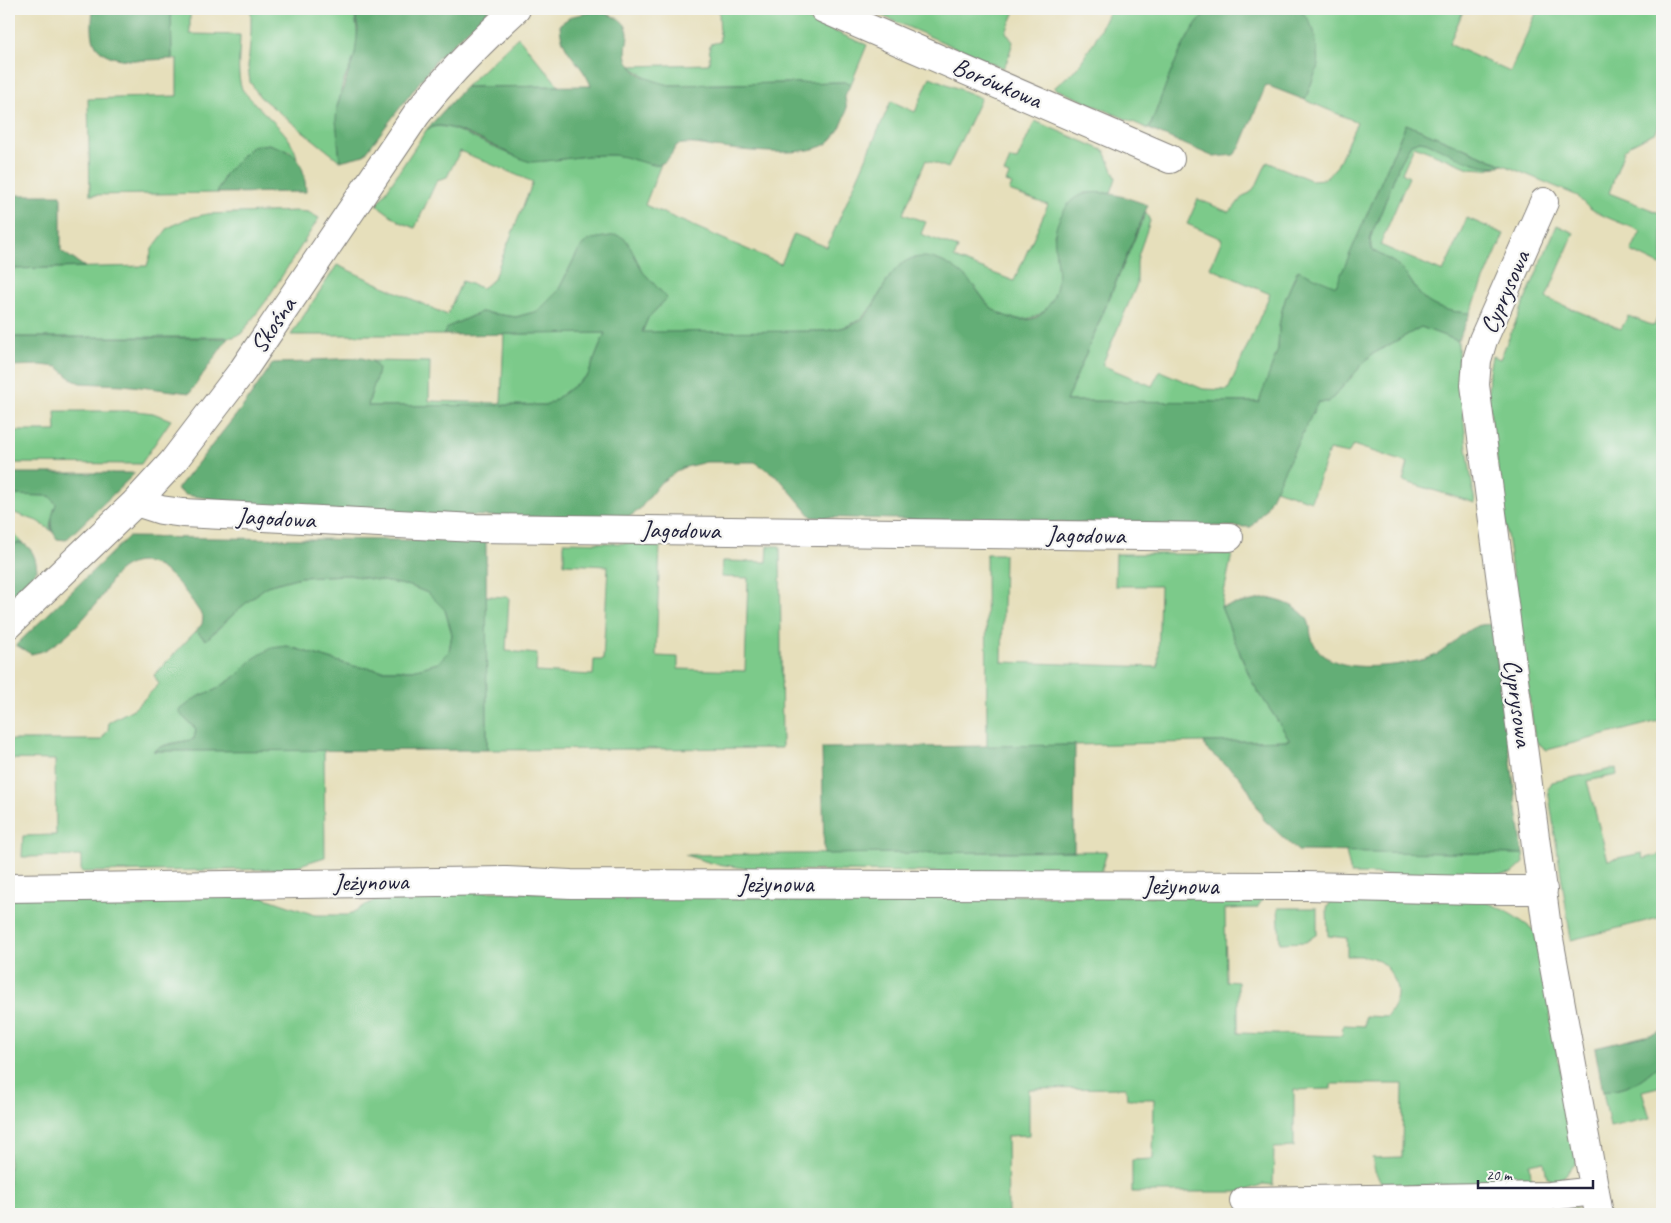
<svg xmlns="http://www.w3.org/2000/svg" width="1671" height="1223" font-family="Caveat,sans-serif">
	<rect width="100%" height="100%" fill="#f6f6f2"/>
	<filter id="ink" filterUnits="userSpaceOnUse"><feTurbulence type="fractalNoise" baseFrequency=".02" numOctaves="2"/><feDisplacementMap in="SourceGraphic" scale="10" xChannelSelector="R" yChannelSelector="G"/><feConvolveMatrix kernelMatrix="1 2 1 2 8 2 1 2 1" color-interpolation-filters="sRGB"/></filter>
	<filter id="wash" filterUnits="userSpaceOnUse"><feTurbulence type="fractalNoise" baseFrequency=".0096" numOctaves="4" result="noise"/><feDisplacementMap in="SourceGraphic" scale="20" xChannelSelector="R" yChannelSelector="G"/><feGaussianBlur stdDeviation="1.12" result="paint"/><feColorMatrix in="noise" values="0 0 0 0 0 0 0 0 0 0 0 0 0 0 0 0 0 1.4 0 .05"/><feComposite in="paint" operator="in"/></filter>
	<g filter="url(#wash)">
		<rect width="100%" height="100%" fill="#e6dfbb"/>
		<path fill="#7bca8a" stroke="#4e7662" d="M 171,9 L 190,9 L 190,34 L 240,35 C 240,51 236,73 242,89 C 244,92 247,95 250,98 C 266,118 291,131 297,158 L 290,151 L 268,144 L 252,147 L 225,174 L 217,193 L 90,195 L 88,99 L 177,96 L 177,59 L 172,59 Z
			M 251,9 L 354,9 C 356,25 360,39 355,55 C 351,67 343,79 341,91 C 337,114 337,138 340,161 L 260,97 L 250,82 L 248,67 L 251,32 Z
			M 719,9 L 781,9 L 867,45 L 851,84 L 846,82 L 669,85 L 651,80 L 630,66 L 709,64 L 710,44 L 720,42 Z
			M 866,9 L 1016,9 L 1006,32 L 1013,42 L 1007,61 L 1003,68 Z
			M 1110,9 L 1211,9 C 1180,34 1164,93 1149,129 L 1054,88 L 1078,67 L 1095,40 Z
			M 1297,9 L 1388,9 L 1399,13 L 1401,9 L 1464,9 L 1449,44 L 1510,72 L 1538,9 L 1662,9 L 1662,117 L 1656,132 L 1630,145 L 1624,151 L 1609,193 L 1662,214 L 1662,266 L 1631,251 L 1641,231 C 1623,223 1587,213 1578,196 L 1406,124 L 1336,287 L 1297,271 L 1286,297 L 1282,310 L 1279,327 L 1278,349 L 1260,402 L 1066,401 L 1146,212 L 1150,221 L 1139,253 L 1137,262 L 1137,284 L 1102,365 L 1152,386 L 1160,371 L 1203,389 L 1228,390 L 1270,294 L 1210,268 L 1222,239 L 1187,224 L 1198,199 L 1228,212 L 1233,209 L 1243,196 L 1250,193 L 1257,184 L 1267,162 L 1311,180 L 1325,179 L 1337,166 L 1357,122 L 1305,100 L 1318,66 L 1307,17 Z
			M 518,37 L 559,86 L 465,87 Z
			M 930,77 L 981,98 L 948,168 L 926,160 L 903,214 L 926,222 L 921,234 L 958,248 L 954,258 L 1014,281 L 1048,205 L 1009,191 L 1012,184 L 1006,182 L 1009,175 L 1004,173 L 1010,159 L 1017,160 L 1035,121 L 1105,151 L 1116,178 L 1111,193 L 1084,193 L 1054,234 C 1056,251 1061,270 1057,288 C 1050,321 1016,328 992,308 C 984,301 979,291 972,284 C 963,274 952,267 941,261 L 890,276 C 869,310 868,325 824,331 L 642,333 L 648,318 L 667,298 L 643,272 L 636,261 L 576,255 L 558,291 L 538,311 L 516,317 L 481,312 L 448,327 L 443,335 L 291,335 L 337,265 L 447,315 L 462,281 L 482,288 L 493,280 L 533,182 L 460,151 L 447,177 L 437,180 L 415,228 L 400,222 L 377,205 L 427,129 L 438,126 L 450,128 L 463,133 L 512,155 L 544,161 L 596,155 L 615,155 L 628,157 L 653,165 L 661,164 L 645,205 L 781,264 L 794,234 L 827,247 L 891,101 L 915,112 Z
			M 1420,141 L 1426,142 C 1449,152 1471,163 1496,167 L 1485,169 L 1469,168 L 1414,146 L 1402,173 L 1409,177 L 1380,245 L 1443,272 L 1467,218 L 1504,234 L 1470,313 C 1451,312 1430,309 1418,292 C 1411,282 1406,272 1396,264 C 1389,259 1380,255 1372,250 L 1370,240 L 1373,230 L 1379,218 L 1400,162 L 1411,144 Z
			M 297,211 L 308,212 L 319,218 L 266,301 L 241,334 L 233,337 L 9,337 L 9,269 L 147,266 L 152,249 L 168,228 L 186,219 L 207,214 Z
			M 1557,225 L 1574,233 L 1546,298 L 1621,329 L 1628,316 L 1654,326 L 1662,306 L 1662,393 L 1661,397 L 1662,398 L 1662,720 L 1547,750 L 1535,741 L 1488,395 L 1489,371 L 1492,356 L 1500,359 Z
			M 1421,327 L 1458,341 C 1459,396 1467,449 1475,503 L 1403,481 L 1408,463 L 1353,445 L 1348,454 L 1329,450 L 1311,501 L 1275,489 L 1318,402 L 1329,402 L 1371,355 Z
			M 605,333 L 588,375 L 548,405 L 368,406 L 378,368 L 372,361 L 430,362 L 429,401 L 501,403 L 504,334 Z
			M 55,411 L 136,411 L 153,413 L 171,420 L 141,464 L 9,463 L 9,431 L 56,431 Z
			M 9,495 L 50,496 L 56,504 L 50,525 L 52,531 L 37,521 L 9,511 Z
			M 9,532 L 17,537 L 23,543 L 17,543 L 9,548 Z
			M 564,542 L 660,544 L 656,656 L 678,657 L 678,669 L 745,671 L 748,578 L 721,577 L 722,561 L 767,562 L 768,546 L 780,546 L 782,748 L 487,750 L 486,596 L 509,597 L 506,651 L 537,654 L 536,672 L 593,675 L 594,660 L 603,660 L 608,566 L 564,564 Z
			M 986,554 L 1004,554 L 1002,662 L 1158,667 L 1160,586 L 1115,586 L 1116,554 L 1232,554 L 1221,607 L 1252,682 L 1290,740 L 987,747 Z
			M 349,575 L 410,586 L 428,593 L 445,610 L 452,634 L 449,651 L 438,663 L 413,670 L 381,670 L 353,666 L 287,646 L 253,659 L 235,677 L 215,690 L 197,697 L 180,714 L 196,729 L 194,739 C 180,743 165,742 154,751 L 324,750 L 325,857 L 287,869 L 81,872 L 81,856 L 22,857 L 23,836 L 56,835 L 55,760 L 9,759 L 9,740 L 101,740 L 108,730 L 109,722 L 135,708 L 159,684 L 154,675 L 196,631 L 206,640 L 240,608 L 267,586 L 300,577 Z
			M 1616,768 L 1617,775 L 1587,781 L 1608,860 L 1642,853 L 1643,859 L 1662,854 L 1662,917 L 1571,940 L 1548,789 L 1552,782 Z
			M 1107,851 L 1101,874 L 757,870 L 711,863 L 685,855 Z
			M 1346,851 L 1523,854 L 1524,863 L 1513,873 L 1492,876 L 1351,874 Z
			M 391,891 L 1264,897 L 1257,908 L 1225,909 L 1226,981 L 1238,982 L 1238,1033 L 1342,1036 L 1343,1025 L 1365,1026 L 1365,1016 L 1387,1017 C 1389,1013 1393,1008 1395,1003 C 1402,987 1390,966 1375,959 C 1367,955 1356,956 1347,956 L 1347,938 L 1328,936 L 1327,908 L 1331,901 L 1477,900 C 1500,905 1516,917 1535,931 L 1577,1162 L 1559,1182 L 1547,1178 L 1544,1161 L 1530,1164 L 1531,1179 L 1528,1183 L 1383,1186 L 1375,1171 L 1372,1158 L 1402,1157 L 1403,1084 L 1331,1084 L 1331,1089 L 1294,1090 L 1294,1147 L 1274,1148 L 1273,1185 L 1263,1184 L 1243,1192 L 1132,1192 L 1132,1160 L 1153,1159 L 1154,1099 L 1127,1099 L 1126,1088 L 1029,1089 L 1029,1135 L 1007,1136 L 1008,1214 L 9,1214 L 9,897 L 248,892 L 315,915 L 348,915 Z
			M 1278,908 L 1317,908 L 1317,934 L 1306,942 L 1280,943 Z
			M 1662,1062 L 1662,1086 L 1642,1091 L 1650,1118 L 1610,1127 L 1603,1092 C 1634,1087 1639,1082 1662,1062 Z
			M 1562,1207 L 1576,1209 L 1585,1214 L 1553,1214 L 1552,1209 Z"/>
		<path fill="#64ae76" stroke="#436858" d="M 9,9 L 11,9 L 12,37 L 11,42 L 9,43 Z
			M 93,9 L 171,9 L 172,59 C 151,59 112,66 97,47 C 90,38 92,20 93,9 Z
			M 354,9 L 490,9 L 437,59 L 364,155 L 340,161 L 336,120 L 337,106 L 355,54 L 358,29 Z
			M 1211,9 L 1297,9 L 1307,17 L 1314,31 L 1317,49 L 1318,66 L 1305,100 L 1266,85 L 1240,148 L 1234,155 L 1214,157 L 1149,129 C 1164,93 1180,34 1211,9 Z
			M 593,12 C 607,13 629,18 628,36 C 627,45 624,54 629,63 C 636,77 656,81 669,85 L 846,82 L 851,84 C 849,88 845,93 845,98 C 846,103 847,108 846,113 C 844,122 837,134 831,140 C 813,160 740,150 714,147 C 701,145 690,142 677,145 C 672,152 668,163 659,164 C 646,166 628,156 613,155 C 586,154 559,161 531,162 L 524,160 C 505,152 457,125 438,126 C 435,126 430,128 427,129 L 465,87 L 591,86 C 581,60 560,53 560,24 L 572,16 Z
			M 1406,124 L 1503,165 C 1482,172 1446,151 1426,142 L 1420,141 L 1411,144 L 1400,162 L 1379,218 L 1373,230 L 1370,240 L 1372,250 C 1380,255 1389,259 1396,264 C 1406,272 1411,282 1418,292 C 1430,309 1451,312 1470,313 L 1458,341 L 1421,327 L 1371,355 L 1329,402 L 1318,402 L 1266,508 L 1251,527 L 812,517 L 778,477 L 755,462 L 706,462 L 682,468 L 660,483 L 639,510 L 626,519 L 303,512 L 186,495 L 177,489 L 244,405 L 273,363 L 312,362 L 312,360 L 362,358 L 372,361 L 378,368 C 377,381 370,393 368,406 L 548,405 L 588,375 L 605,333 L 443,335 L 448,327 L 481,312 L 516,317 L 538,311 L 558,291 L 576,255 L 583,244 L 592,239 L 616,235 L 622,237 L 627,241 L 643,272 L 667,298 L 648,318 L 642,332 L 824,331 C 838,329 855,327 866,315 C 884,295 890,256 924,257 C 941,258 961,271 972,284 C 979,292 984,301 991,308 C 1003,317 1023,324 1037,317 C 1043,314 1049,305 1052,300 C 1061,281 1057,268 1055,248 C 1055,243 1054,238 1055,233 C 1056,225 1061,215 1065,209 C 1068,205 1071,200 1075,198 C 1096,185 1127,198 1148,205 L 1066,401 L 1259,402 L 1278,349 L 1279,327 L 1282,310 L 1286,297 L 1298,270 L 1336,286 Z
			M 268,144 C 298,152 304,161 306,192 L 217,193 L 225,174 L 247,151 L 252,147 Z
			M 9,195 L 61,195 L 61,251 L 85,267 L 9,269 Z
			M 9,337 L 228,338 L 190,393 L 124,385 L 80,383 L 73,380 L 58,367 L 41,365 L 9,366 Z
			M 9,473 L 135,473 L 66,540 L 57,539 C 48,525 51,520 56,504 L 50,496 L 9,495 Z
			M 128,537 L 486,541 L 487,750 L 153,751 C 165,743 180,743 194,739 L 196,729 L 180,714 L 180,710 L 197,697 L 215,690 L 235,677 L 253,659 L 271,648 L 287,646 L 353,666 L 381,670 L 413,670 L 438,663 L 449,651 L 452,634 L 445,610 L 428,593 L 410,586 L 349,575 L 300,577 L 267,586 L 240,608 L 206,640 L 196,631 L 202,624 L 203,617 C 185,590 154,541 118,572 C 111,578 107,589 101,597 C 88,615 65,640 45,650 C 41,652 35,653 31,654 L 16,645 Z
			M 17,543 C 31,543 36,557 37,570 L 9,598 L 9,548 Z
			M 1267,598 C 1281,601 1293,604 1304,615 C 1312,623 1309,630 1312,639 C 1319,658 1337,664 1355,666 C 1376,668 1415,664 1434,656 C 1454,647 1468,620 1493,625 L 1523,854 L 1298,851 L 1264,820 L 1248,789 L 1239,776 L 1206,749 L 1204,742 L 1290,740 L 1252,682 L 1221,607 Z
			M 1075,745 L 1074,851 L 824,854 L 822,748 Z
			M 1662,1032 L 1662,1062 C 1639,1082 1634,1087 1603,1092 L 1595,1048 Z"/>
	</g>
	<g filter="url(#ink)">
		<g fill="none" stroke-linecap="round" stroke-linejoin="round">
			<g stroke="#84807b" stroke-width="30">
				<path id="minor" d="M 824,9 L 1170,159
					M 1544,202 L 1483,340 L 1477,360 L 1475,385 L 1547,928 L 1599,1214
					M 136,502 L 161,510 L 183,513 L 476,528 L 1229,537
					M 9,624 L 136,502 L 172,463 L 243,370 L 416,115 C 446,76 480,42 516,9
					M 9,888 L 506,881 L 571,884 L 1305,886 L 1476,890 L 1543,890
					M 1244,1201 L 1550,1196 L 1595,1191"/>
			</g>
			<use href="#minor" stroke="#fff" stroke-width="28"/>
		</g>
	</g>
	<g text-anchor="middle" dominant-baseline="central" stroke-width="4.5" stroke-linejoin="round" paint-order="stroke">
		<g font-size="25" fill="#22223b" stroke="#f6f6f2">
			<text transform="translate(997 83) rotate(23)">Borówkowa</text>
			<text transform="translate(1505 292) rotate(-66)">Cyprysowa</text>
			<text transform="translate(273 325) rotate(-56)">Skośna</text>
			<text transform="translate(276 518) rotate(3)">Jagodowa</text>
			<text transform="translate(681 530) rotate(1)">Jagodowa</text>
			<text transform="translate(1086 535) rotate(1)">Jagodowa</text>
			<text transform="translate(1518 703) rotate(82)">Cyprysowa</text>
			<text transform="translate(371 882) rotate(-1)">Jeżynowa</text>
			<text x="776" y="884">Jeżynowa</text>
			<text x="1181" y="886">Jeżynowa</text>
		</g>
	</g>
	<rect width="1671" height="1223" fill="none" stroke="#f6f6f2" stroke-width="30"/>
	<path d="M1478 1180v8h115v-8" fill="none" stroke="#22223b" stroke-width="2.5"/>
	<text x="1486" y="1180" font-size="15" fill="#22223b" stroke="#f6f6f2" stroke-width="4" paint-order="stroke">20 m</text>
</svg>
